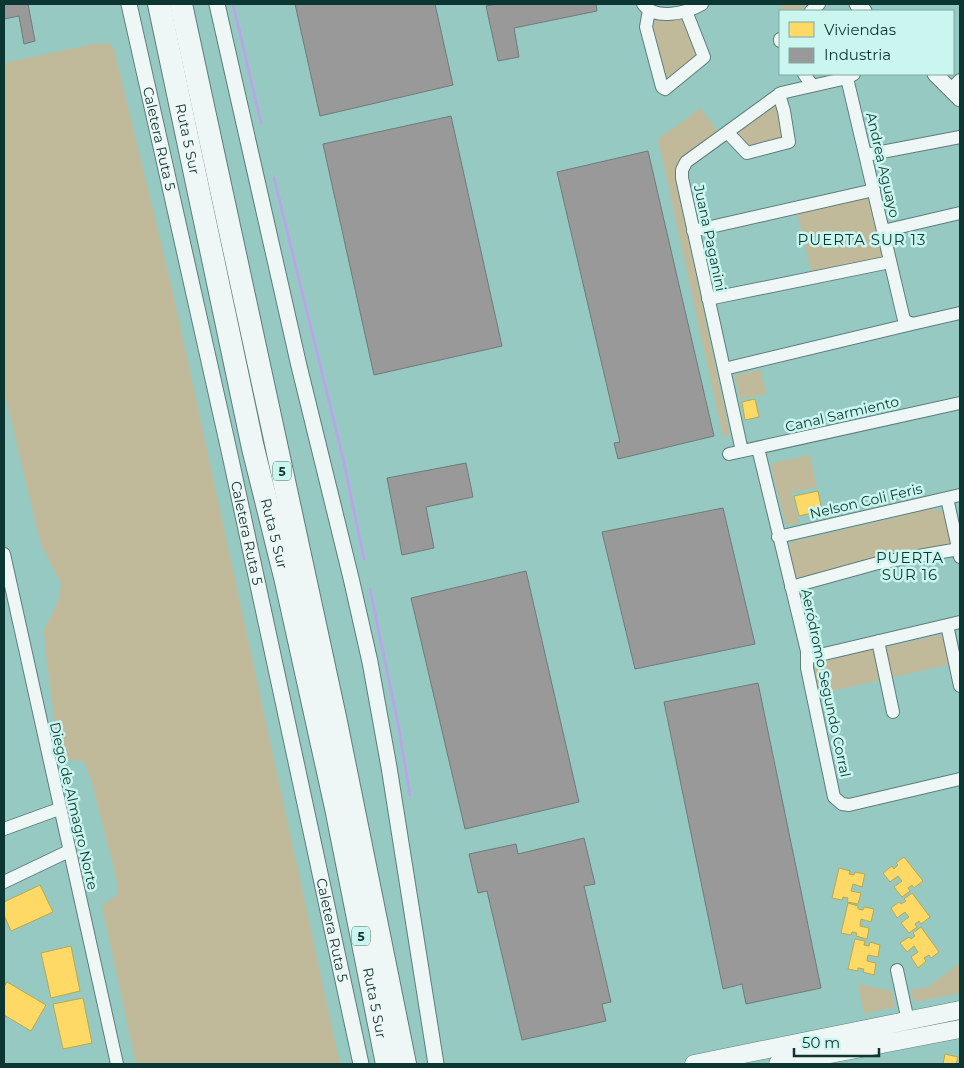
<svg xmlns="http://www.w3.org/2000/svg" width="964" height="1068" font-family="Montserrat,sans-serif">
	<rect width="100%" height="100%" fill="#97c9c3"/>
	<path fill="#c1ba9a" d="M 778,4 L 807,4 L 799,11 L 785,11 Z
		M 684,17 L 700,55 L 665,82 L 651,24 L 657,20 Z
		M 108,43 L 114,49 L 172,288 L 340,1064 L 136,1064 L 102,906 L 118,894 L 118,885 L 92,783 L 84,761 L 67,760 L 58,745 L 46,656 L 44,630 L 58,602 L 61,583 L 41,545 L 4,391 L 4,63 L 93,44 Z
		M 774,104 L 777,105 L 786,137 L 750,150 L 737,136 L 738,133 Z
		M 701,108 L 718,132 C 704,143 674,158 675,177 L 730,435 L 723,436 L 658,139 Z
		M 867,198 L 870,203 L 883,256 L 880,260 L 812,274 L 797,212 Z
		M 761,370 L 766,394 L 740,399 L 735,375 Z
		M 810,455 L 817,487 L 791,492 L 799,523 L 786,525 L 771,467 L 774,463 Z
		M 930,509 L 940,510 C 948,515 952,538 948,546 L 799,582 L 796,579 L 788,549 L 792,542 Z
		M 939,635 L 945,637 L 951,664 L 889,678 L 883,651 L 886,647 Z
		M 870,650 L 875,652 L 881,680 L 818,694 L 813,670 L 817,663 Z
		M 958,964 L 960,964 L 960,993 L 914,1002 L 911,990 L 928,987 Z
		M 858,984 L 892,991 L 895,1007 L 864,1014 Z"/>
	<path fill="#ffd966" stroke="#b6a856" d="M 755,399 L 759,417 L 745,420 L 742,402 Z
		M 818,491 L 822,511 L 799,516 L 794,496 Z
		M 904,857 L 923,881 L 914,888 L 912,885 L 908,888 L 910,891 L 902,897 L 894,887 L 902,881 L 898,876 L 890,882 L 883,873 L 892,866 L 894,869 L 898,865 L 896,863 Z
		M 839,868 L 850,871 L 849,874 L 854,875 L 855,872 L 865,874 L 862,887 L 853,884 L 851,891 L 861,893 L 858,904 L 847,902 L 848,898 L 843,897 L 842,900 L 832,898 Z
		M 40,885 L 53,912 L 11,931 L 4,915 L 4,902 Z
		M 912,893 L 930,917 L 921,924 L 919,921 L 915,924 L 917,927 L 909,933 L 901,923 L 909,917 L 905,912 L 897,918 L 891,908 L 899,902 L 901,904 L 906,901 L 904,899 Z
		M 848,903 L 858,906 L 858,909 L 863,910 L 864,907 L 874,909 L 871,922 L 861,919 L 860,926 L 869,928 L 867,939 L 856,936 L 857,933 L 852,932 L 851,935 L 841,933 Z
		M 921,927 L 939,952 L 931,958 L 929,955 L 924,958 L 926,961 L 918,968 L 911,957 L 918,952 L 914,946 L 907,952 L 900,943 L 909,937 L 911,939 L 915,936 L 913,933 Z
		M 855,939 L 865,941 L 864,945 L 869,946 L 870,942 L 880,945 L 878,957 L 868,955 L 867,961 L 876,963 L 874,975 L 863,972 L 864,969 L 858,968 L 858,971 L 848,969 Z
		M 71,946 L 80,991 L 51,998 L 41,953 Z
		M 7,982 L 46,1005 L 31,1031 L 4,1015 L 4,987 Z
		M 83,998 L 92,1043 L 63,1049 L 53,1004 Z
		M 945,1054 L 958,1057 L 956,1064 L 943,1064 Z"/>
	<path fill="#999" stroke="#6f7b7a" d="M 4,4 L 28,4 L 35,41 L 24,44 L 19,16 L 4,19 Z
		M 295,4 L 435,4 L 453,85 L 320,116 Z
		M 497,4 L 596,4 L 597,11 L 514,28 L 519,57 L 498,61 L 486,6 Z
		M 451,116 L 502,346 L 374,375 L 323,144 Z
		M 648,151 L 714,436 L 618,459 L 614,443 L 620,442 L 557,172 Z
		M 466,463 L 473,497 L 426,507 L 434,548 L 402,555 L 387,478 Z
		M 723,508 L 755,644 L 635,669 L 602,532 Z
		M 526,571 L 579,802 L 465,829 L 411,598 Z
		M 758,683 L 821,988 L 746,1004 L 742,984 L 723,989 L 664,702 Z
		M 584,838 L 595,884 L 584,886 L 611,1002 L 602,1004 L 606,1021 L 522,1040 L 487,891 L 478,893 L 469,854 L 516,844 L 518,854 Z"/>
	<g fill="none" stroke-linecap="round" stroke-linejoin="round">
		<path stroke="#b7a7e7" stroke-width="3" d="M 233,4 L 261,123
			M 274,178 L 343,458 L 364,559
			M 370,589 L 399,729 L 410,795"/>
		<g stroke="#5d7e7a" stroke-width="14">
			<path id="minor" d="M 643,4 C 655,21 687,13 702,4
				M 649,10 L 646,27 L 662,87 L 665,89 L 704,57 L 686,11
				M 811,11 L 819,4
				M 780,39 L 780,41
				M 804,74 L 812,85
				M 847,78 L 904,320 L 912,324 L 960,313
				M 951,89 L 960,80
				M 728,133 L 747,153 L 789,142 L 784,111 L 779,94
				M 866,155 L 960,137
				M 693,231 L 874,190
				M 883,231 L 960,213
				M 708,299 L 890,262
				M 724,369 L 912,324
				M 758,448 L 807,651 L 807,668 L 834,797 L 842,804 L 849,805 L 960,779
				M 742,451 L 682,178 L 682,170 L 686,162 L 781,93 L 847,78 L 854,74
				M 729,454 L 960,403
				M 947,498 L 960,557
				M 778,537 L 960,495
				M 4,554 L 117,1064
				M 791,587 L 878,563 L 959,549
				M 947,625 L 960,686
				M 878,641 L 893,712
				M 807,658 L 960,622
				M 4,829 L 59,809
				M 4,882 L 69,851
				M 897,970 L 908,1021"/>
		</g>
		<g stroke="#5d7e7a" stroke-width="17">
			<g id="tertiary">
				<path id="s1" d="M 129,4 L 230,455 L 361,1064"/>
				<path d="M 217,4 L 299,366 L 351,578 L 370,662 L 389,767 L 436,1064"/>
				<path d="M 857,4 L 864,11"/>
				<path d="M 935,74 L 960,99"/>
			</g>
		</g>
		<g stroke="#5d7e7a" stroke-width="19">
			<path id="secondary" d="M 694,1064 L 960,1010
				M 778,1064 L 960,1029"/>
		</g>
		<g stroke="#5d7e7a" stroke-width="24">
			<g id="motorway">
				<path id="s2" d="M 159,4 L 253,448 L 285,577 L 336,808 L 387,1064"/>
				<path d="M 181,4 L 335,717 L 405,1064"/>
			</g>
		</g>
		<use href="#minor" stroke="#eff7f6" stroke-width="12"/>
		<use href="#tertiary" stroke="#eff7f6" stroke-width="15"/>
		<use href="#secondary" stroke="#eff7f6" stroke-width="18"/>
		<use href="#motorway" stroke="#eff7f6" stroke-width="22"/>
	</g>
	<g text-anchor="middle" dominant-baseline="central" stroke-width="5" stroke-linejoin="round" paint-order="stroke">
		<g fill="#cbf6ef" stroke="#45706a" stroke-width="1">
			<rect x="273" y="461.5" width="18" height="19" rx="4"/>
			<rect x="352" y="926.5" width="18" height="19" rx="4"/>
		</g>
		<g font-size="12" font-weight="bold" fill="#0c3631">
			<text x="282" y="471">5</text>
			<text x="361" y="936">5</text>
		</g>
		<g font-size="14" fill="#0c3631" stroke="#cbf6ef">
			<text stroke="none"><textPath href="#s1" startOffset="138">Caletera Ruta 5</textPath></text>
			<text stroke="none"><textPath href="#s2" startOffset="138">Ruta 5 Sur</textPath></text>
			<text transform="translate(883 165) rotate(77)">Andrea Aguayo</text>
			<text transform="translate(710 238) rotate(78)">Juana Paganini</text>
			<text transform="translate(842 414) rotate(-13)">Canal Sarmiento</text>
			<text transform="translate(866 501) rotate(-13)">Nelson Coli Feris</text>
			<text stroke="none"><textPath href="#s1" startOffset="542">Caletera Ruta 5</textPath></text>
			<text stroke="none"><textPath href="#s2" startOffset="542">Ruta 5 Sur</textPath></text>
			<text transform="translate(826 683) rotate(78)">Aeródromo Segundo Corral</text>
			<text transform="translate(74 806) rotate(77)">Diego de Almagro Norte</text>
			<text stroke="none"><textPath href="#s1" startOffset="948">Caletera Ruta 5</textPath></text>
			<text stroke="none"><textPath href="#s2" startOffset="1022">Ruta 5 Sur</textPath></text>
		</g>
		<g font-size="15" letter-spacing="1" fill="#0c3631" stroke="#cbf6ef">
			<text x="862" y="239">PUERTA SUR 13</text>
			<text x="910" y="557">PUERTA<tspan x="910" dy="17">SUR 16</tspan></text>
		</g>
	</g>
	<rect width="964" height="1068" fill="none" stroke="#0c3631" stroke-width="10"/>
	<rect x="779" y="10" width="175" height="65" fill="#cbf6ef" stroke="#7fa9a3"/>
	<rect x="789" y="22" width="25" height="15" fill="#ffd966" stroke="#7fa9a3"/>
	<text x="824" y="35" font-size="15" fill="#0c3631">Viviendas</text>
	<rect x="789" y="48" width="25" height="15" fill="#999999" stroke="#7fa9a3"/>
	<text x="824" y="60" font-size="15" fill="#0c3631">Industria</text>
	<path d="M794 1048v8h85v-8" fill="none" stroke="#0c3631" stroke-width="2.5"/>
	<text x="802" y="1048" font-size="15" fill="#0c3631" stroke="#cbf6ef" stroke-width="4" paint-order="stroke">50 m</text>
</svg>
